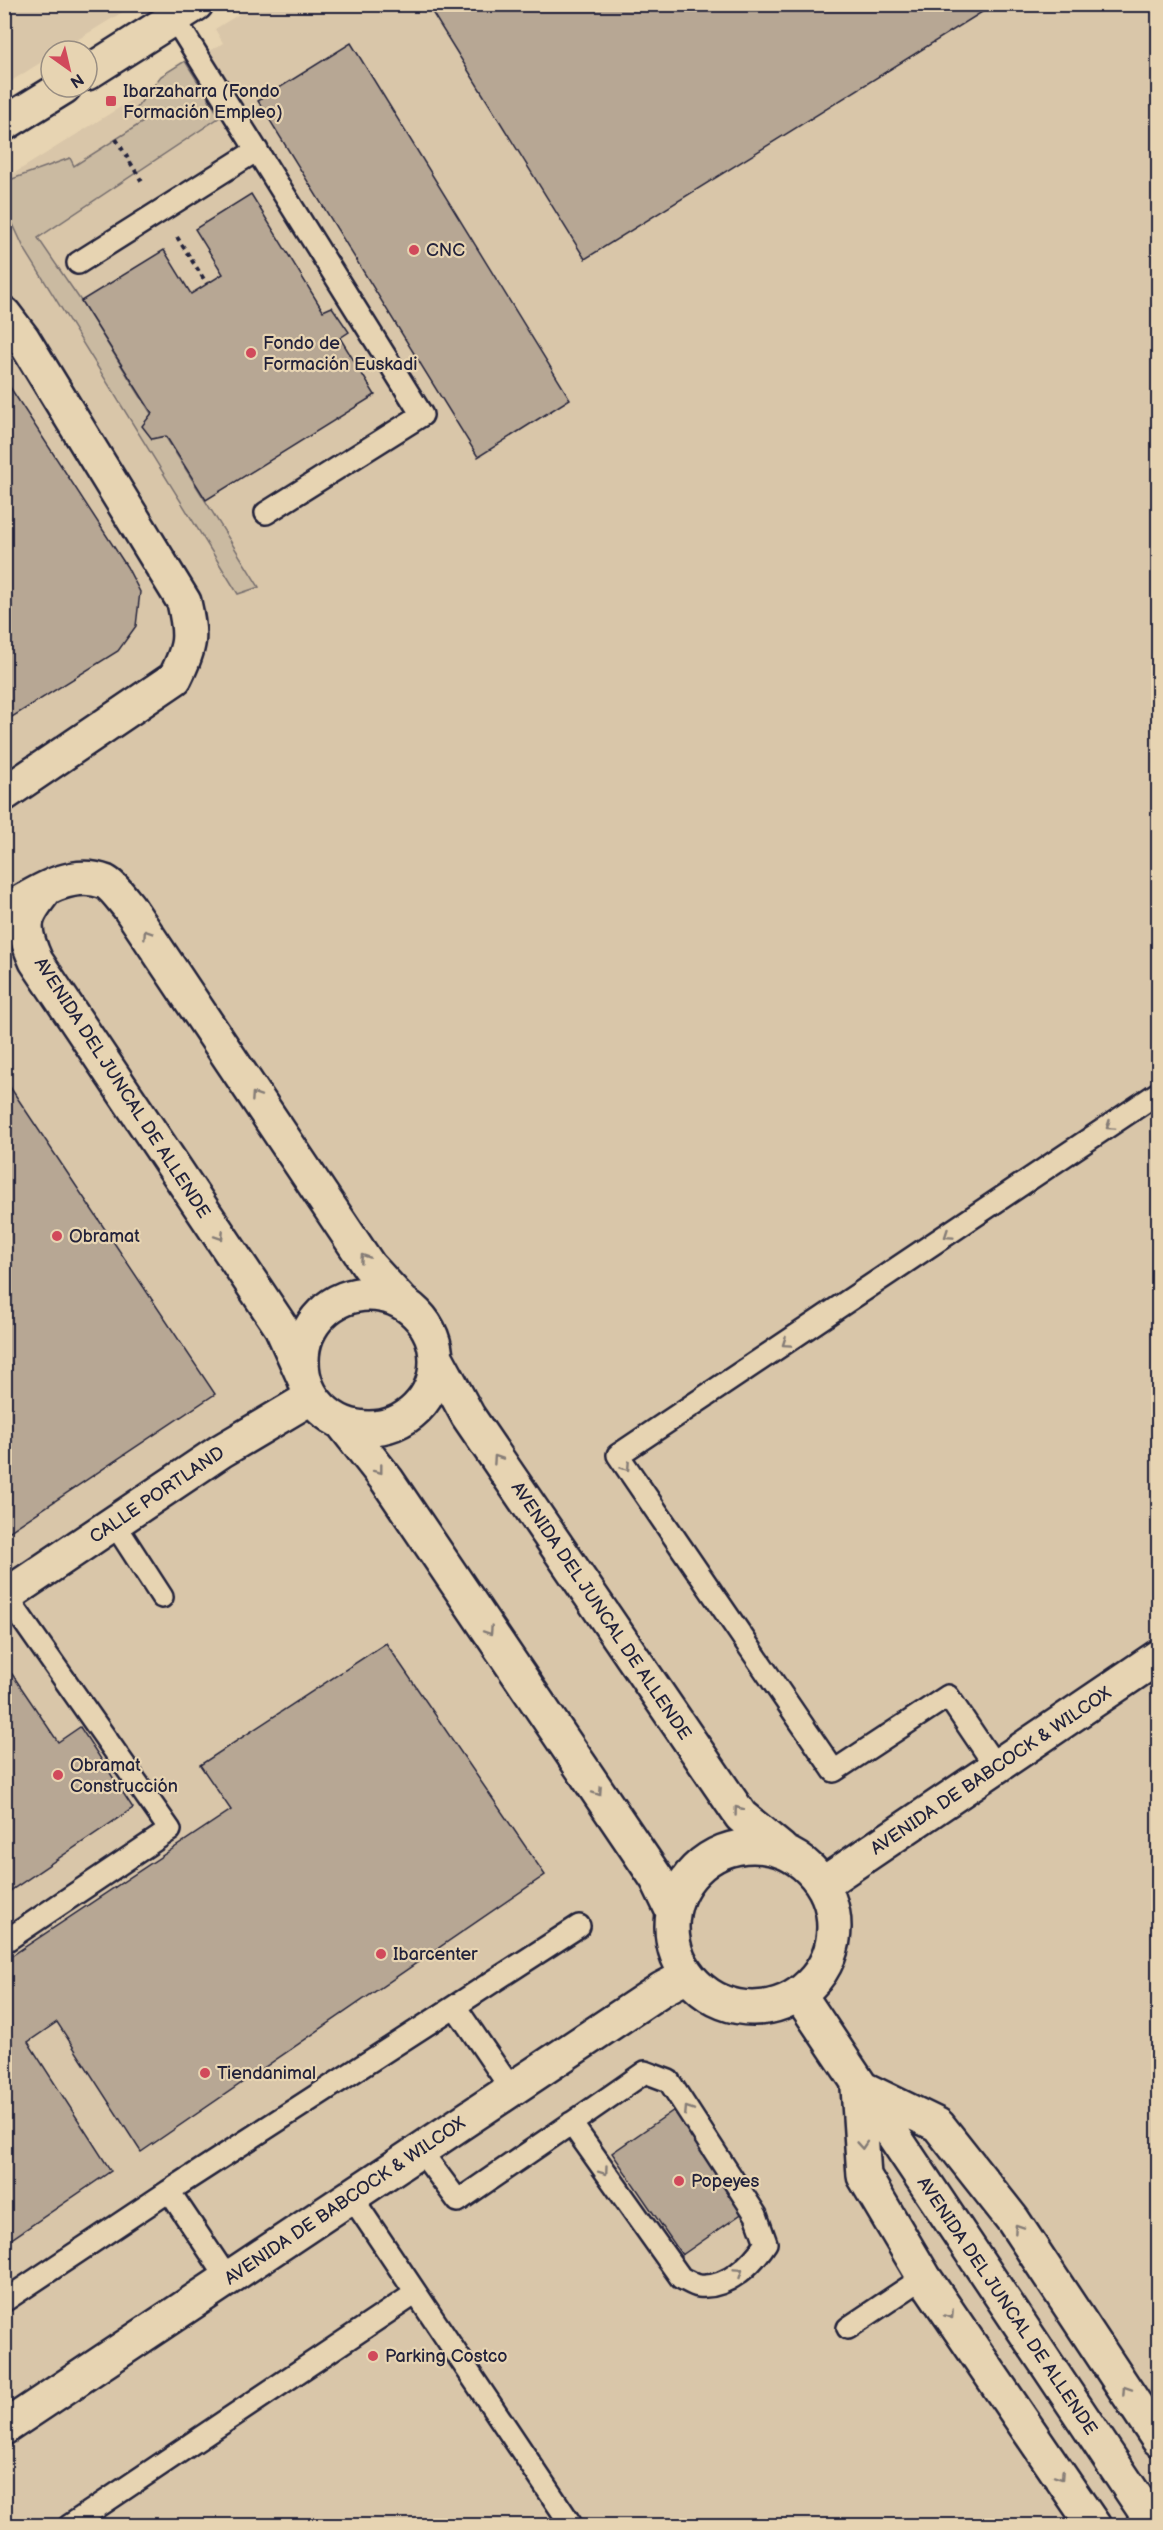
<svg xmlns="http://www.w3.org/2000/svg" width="1163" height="2530" font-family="'Balsamiq Sans',sans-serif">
	<rect width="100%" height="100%" fill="#e7d4b2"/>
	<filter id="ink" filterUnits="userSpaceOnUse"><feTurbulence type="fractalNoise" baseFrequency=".0167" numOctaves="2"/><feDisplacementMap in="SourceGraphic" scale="12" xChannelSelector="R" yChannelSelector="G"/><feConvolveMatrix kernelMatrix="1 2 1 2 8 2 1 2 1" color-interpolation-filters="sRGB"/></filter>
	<g filter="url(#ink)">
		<path fill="#d9c6a9" d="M 5,4 L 134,4 L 134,5 L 59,51 L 51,51 L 51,56 L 5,85 Z
			M 254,5 L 1158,5 L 1158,2525 L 5,2526 L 5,179 L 223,43 L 215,29 Z"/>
		<path fill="#cabaa1" stroke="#766e6e" stroke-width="1.5" d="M 185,61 L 220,117 L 38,238 L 81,301 L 259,587 L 238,594 L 24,248 L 5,207 L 4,182 L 70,158 L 74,166 L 143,122 L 135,110 L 161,76 Z"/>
		<path fill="#b7a794" stroke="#22223b" stroke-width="1.5" d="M 427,4 L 995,4 L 585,259 Z
			M 351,43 L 570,399 L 478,457 L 258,101 Z
			M 251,194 L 323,311 L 332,307 L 349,332 L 340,338 L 375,395 L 206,500 L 166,436 L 152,439 L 142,426 L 152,413 L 81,301 L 164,250 L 191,294 L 223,274 L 195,229 Z
			M 4,378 L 127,567 L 140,592 L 136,626 L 118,651 L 4,722 Z
			M 4,1078 L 215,1394 L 4,1535 Z
			M 386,1643 L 545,1875 L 141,2152 L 57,2022 L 28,2042 L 111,2171 L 4,2244 L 4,1961 L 231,1810 L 200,1765 Z
			M 12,1674 L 58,1742 L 80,1727 L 133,1808 L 4,1895 L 4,1679 Z
			M 677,2108 L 747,2210 L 682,2255 L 612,2153 Z"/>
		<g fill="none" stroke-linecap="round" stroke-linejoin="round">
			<g stroke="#22223b" stroke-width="26">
				<path id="service" d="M 174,18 L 422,415 L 266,513
					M 78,263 L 257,150
					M 114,1523 L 162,1597
					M 996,1767 L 948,1696 L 834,1771 L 618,1455 L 1158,1093
					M 4,1942 L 170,1830 L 6,1596
					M 456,2008 L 512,2090
					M 420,2150 L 458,2201 C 520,2158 583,2116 645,2072 L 669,2081 L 756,2215 L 766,2243 C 752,2264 727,2289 699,2286 C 693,2285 686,2280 681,2278 L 571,2123
					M 169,2191 L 579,1926
					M 351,2196 L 572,2526
					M 4,2301 L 169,2191 L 228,2279
					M 848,2328 L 924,2277
					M 69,2526 L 416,2293"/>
			</g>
			<g stroke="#22223b" stroke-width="38">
				<path id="minor" d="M 4,314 L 23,339 L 184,602 C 192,637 191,646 175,678 L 4,794
					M 47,888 C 23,917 20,925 36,961 L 281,1327 L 304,1378
					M 4,912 C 34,895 70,868 105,882 C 113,886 122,899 128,906 L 369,1266 L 402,1302
					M302 1361a67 67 0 1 1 134 0a67 67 0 1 1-134 0Z
					M 437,1359 L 468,1416 L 741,1816 L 781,1849
					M 343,1424 L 387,1480 L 657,1879 L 673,1912
					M 4,1597 L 221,1451 L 312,1397
					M672 1927a81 81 0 1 1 162 0a81 81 0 1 1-162 0Z
					M 823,1884 L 1158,1657
					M 799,1994 L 1155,2526
					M 860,2087 L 938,2125 L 1013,2220 L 1158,2439
					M 858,2088 L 864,2176 L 924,2277 L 1094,2526
					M 4,2428 L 662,1989 L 687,1976"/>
			</g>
			<g stroke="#22223b" stroke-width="38">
				<path id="tertiary" d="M 87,73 L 196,4
					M 4,124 L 64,87"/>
			</g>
			<path stroke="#22223b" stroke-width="4" stroke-dasharray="4.5 4.5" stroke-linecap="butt" d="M 116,139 L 144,185
				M 177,237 L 207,284"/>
			<use href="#service" stroke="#e7d4b2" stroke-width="21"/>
			<use href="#minor" stroke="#e7d4b2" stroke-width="33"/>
			<use href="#tertiary" stroke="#e7d4b2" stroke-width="33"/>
		</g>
		<defs><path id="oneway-chevron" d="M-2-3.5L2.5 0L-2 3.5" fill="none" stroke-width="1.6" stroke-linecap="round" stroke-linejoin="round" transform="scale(1.5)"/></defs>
		<g stroke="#847b76">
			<use href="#oneway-chevron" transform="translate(147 934) rotate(-124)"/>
			<use href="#oneway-chevron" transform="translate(255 1096) rotate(-124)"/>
			<use href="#oneway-chevron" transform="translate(1110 1126) rotate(146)"/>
			<use href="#oneway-chevron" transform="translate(948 1235) rotate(146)"/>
			<use href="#oneway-chevron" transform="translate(220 1236) rotate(56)"/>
			<use href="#oneway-chevron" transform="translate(364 1258) rotate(-124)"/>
			<use href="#oneway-chevron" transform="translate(786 1343) rotate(146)"/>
			<use href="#oneway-chevron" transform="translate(497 1459) rotate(-124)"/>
			<use href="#oneway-chevron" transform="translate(626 1467) rotate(56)"/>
			<use href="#oneway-chevron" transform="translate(379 1470) rotate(52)"/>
			<use href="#oneway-chevron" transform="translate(489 1631) rotate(56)"/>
			<use href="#oneway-chevron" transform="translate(598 1792) rotate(56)"/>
			<use href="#oneway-chevron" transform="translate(738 1810) rotate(-127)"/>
			<use href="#oneway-chevron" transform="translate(688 2110) rotate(-123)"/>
			<use href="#oneway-chevron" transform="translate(862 2145) rotate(86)"/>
			<use href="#oneway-chevron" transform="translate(604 2171) rotate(54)"/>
			<use href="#oneway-chevron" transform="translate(1018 2228) rotate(-124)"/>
			<use href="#oneway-chevron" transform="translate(739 2272) rotate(-34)"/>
			<use href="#oneway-chevron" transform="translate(950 2315) rotate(56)"/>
			<use href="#oneway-chevron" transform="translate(1126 2390) rotate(-124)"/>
			<use href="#oneway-chevron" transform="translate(1060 2476) rotate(56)"/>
		</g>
	</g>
	<g fill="#d1495b" stroke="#e7d4b2" stroke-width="2">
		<rect x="105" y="95" width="12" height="12" rx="3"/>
		<circle cx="414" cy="250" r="6"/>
		<circle cx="251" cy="353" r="6"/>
		<circle cx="57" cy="1236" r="6"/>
		<circle cx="58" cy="1775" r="6"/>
		<circle cx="381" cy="1954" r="6"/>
		<circle cx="205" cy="2073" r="6"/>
		<circle cx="679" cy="2181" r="6"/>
		<circle cx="373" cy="2356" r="6"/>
	</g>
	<g text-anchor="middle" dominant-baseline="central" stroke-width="4.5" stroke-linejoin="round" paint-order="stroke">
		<g font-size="18" fill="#22223b" stroke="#e7d4b2" text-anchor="start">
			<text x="123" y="91">Ibarzaharra (Fondo<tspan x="123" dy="21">Formación Empleo)</tspan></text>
			<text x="426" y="250">CNC</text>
			<text x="263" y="343">Fondo de<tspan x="263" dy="21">Formación Euskadi</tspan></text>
			<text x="69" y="1236">Obramat</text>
			<text x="70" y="1765">Obramat<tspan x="70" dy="21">Construcción</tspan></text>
			<text x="393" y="1954">Ibarcenter</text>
			<text x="217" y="2073">Tiendanimal</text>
			<text x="691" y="2181">Popeyes</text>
			<text x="385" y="2356">Parking Costco</text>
		</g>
		<g font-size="18" fill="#22223b" stroke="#e7d4b2">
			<text transform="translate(122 1088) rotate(57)">AVENIDA DEL JUNCAL DE ALLENDE</text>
			<text transform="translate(157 1495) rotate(-34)">CALLE PORTLAND</text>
			<text transform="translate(601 1611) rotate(56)">AVENIDA DEL JUNCAL DE ALLENDE</text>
			<text transform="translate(991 1771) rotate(-34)">AVENIDA DE BABCOCK &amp; WILCOX</text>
			<text transform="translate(345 2201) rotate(-34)">AVENIDA DE BABCOCK &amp; WILCOX</text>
			<text transform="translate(1007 2306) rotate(56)">AVENIDA DEL JUNCAL DE ALLENDE</text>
		</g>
	</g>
	<rect width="1163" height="2530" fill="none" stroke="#e7d4b2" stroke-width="24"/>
	<rect x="12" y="12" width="1139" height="2506" fill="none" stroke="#22223b" stroke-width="2" filter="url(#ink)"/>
	<g transform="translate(69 69) rotate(146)"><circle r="28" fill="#e7d4b2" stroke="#988d82" stroke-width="1.5"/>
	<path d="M0-4.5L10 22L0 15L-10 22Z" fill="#d1495b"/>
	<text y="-9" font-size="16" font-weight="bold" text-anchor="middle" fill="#22223b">N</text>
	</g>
</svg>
